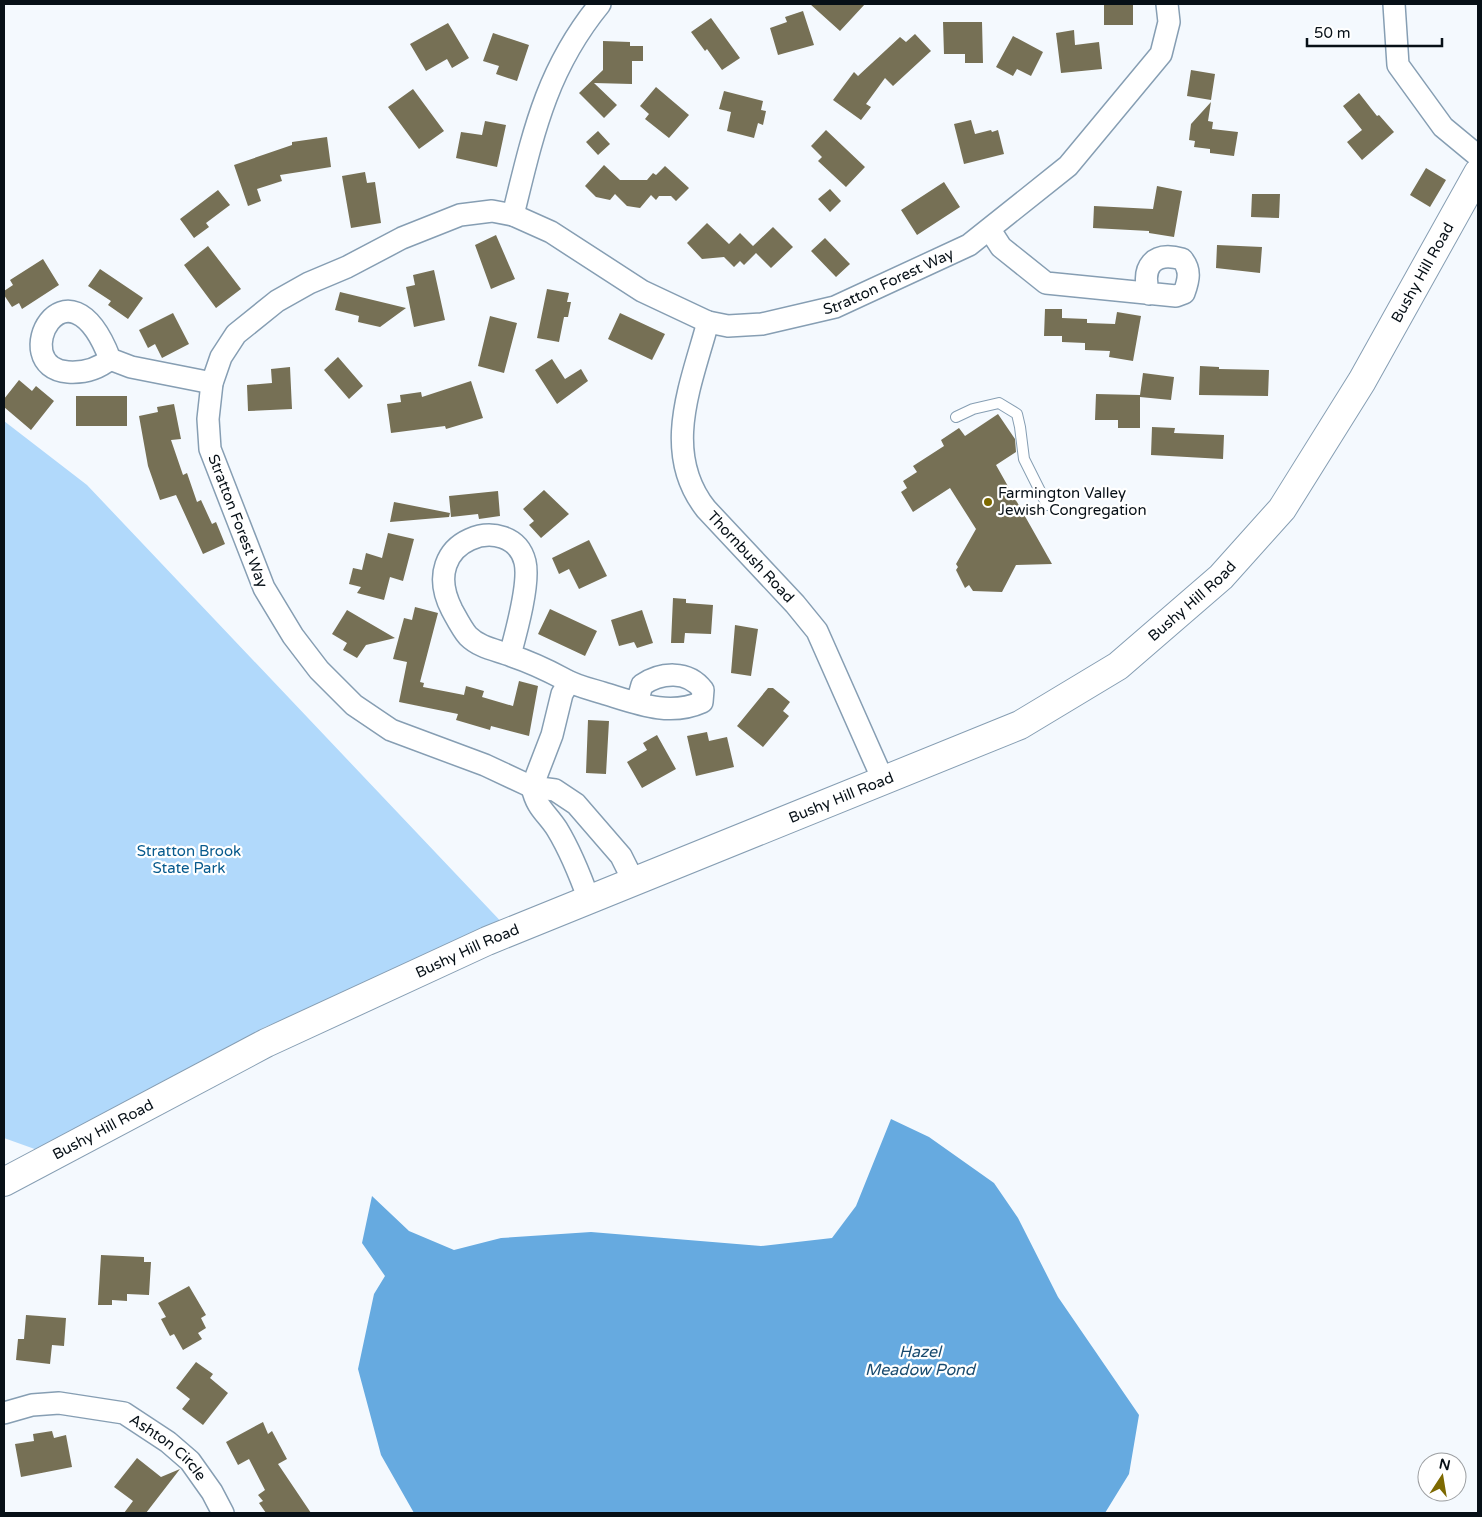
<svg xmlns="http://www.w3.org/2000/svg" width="1482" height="1517" font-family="'Varela Round',sans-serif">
	<rect width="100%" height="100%" fill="#f4f9fe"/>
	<path fill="#b1d9fb" d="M 4,421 L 87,485 L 509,930 L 492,934 L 265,1027 L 43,1152 L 4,1138 Z"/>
	<path fill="#66aae0" d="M 891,1119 L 929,1137 L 994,1183 L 1018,1218 L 1058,1297 L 1139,1415 L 1129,1474 L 1105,1513 L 414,1513 L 381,1455 L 358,1369 L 374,1294 L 385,1276 L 362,1243 L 372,1196 L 409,1231 L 454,1250 L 501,1238 L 591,1232 L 761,1246 L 832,1238 L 856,1206 Z"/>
	<path fill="#767055" d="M 810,4 L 865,4 L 840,31 Z
		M 1104,4 L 1133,4 L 1133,25 L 1104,25 Z
		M 803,11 L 814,45 L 778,55 L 770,28 L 787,22 L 785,17 Z
		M 711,18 L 740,58 L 722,70 L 707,49 L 705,51 L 691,32 Z
		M 943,22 L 982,22 L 983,63 L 965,63 L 965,54 L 944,54 Z
		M 448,23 L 469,58 L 452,68 L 447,59 L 426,71 L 410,44 Z
		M 1074,30 L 1075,45 L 1099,42 L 1102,69 L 1061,73 L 1056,33 Z
		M 493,33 L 529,45 L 517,81 L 496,74 L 499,66 L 483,61 Z
		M 915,34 L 931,51 L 893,86 L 885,78 L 866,104 L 871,107 L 861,120 L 833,100 L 854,72 L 858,76 L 900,37 L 906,42 Z
		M 1013,36 L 1043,52 L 1031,76 L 1017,69 L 1013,76 L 996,67 Z
		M 603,41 L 630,42 L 630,46 L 643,46 L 643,61 L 632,61 L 632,84 L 594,83 L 617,105 L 604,118 L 579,93 L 603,70 Z
		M 1191,70 L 1215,74 L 1211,100 L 1187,96 Z
		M 656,87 L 689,115 L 669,138 L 645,119 L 649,114 L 640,106 Z
		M 413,89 L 444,131 L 419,149 L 388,107 Z
		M 724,91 L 763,101 L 761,110 L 766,111 L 763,125 L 758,123 L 754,138 L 727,131 L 731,112 L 719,109 Z
		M 1359,93 L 1377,116 L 1379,115 L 1394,132 L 1362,160 L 1347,142 L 1362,130 L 1343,106 Z
		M 1211,102 L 1208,121 L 1213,122 L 1212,129 L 1238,132 L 1234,156 L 1210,153 L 1210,149 L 1194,147 L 1195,141 L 1189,140 L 1191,124 Z
		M 971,120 L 975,134 L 991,130 L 992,132 L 998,130 L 1004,154 L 964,164 L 954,124 Z
		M 485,121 L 506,125 L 497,167 L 456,158 L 461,132 L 482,135 Z
		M 826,130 L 865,167 L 846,187 L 818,161 L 822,157 L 811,146 Z
		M 598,131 L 610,144 L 598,155 L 586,142 Z
		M 327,137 L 331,167 L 280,175 L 282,181 L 257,189 L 261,201 L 248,206 L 234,165 L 292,145 L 292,142 Z
		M 604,165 L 620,180 L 647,180 L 653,173 L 656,175 L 665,166 L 689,188 L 676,201 L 671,196 L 659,196 L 656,200 L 651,195 L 640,208 L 627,206 L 615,194 L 610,200 L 596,197 L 585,186 Z
		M 1426,168 L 1446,180 L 1430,207 L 1410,195 Z
		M 365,172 L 367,183 L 375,182 L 381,223 L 351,228 L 342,176 Z
		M 944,182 L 960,207 L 917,235 L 901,210 Z
		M 1157,186 L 1182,191 L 1174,237 L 1149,233 L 1149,231 L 1093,228 L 1094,206 L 1153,209 Z
		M 830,189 L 841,201 L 830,212 L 818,199 Z
		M 218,190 L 230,205 L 206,223 L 209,227 L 194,238 L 180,219 Z
		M 1252,194 L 1280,194 L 1279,218 L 1251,217 Z
		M 707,223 L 729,244 L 740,233 L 753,246 L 773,227 L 793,247 L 771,268 L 756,253 L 744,265 L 740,261 L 734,267 L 724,257 L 702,259 L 687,243 Z
		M 496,235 L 515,279 L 491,289 L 475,245 Z
		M 825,238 L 850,264 L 836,277 L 811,251 Z
		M 1217,245 L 1262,247 L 1260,273 L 1216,268 Z
		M 208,246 L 241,289 L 216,308 L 184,265 Z
		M 43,259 L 59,285 L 22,309 L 19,303 L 12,307 L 4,295 L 4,291 L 13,285 L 10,280 Z
		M 100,269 L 143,298 L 128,319 L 108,305 L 111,301 L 88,286 Z
		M 434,270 L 445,320 L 414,327 L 406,287 L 415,285 L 413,275 Z
		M 547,289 L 569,293 L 567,302 L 571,302 L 568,317 L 564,317 L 559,342 L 537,338 Z
		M 340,292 L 406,308 L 380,327 L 358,322 L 359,316 L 335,310 Z
		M 1045,309 L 1062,309 L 1062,318 L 1087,319 L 1087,323 L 1115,324 L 1117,312 L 1141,316 L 1133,361 L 1109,357 L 1110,351 L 1085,350 L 1085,343 L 1062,342 L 1062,336 L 1044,336 Z
		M 173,313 L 189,344 L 162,358 L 155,344 L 148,348 L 139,330 Z
		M 620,313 L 665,334 L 652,360 L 608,339 Z
		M 490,316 L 517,323 L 504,373 L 478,366 Z
		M 338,357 L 363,386 L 349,399 L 324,370 Z
		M 552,359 L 565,379 L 581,369 L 588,381 L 557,404 L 535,370 Z
		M 1200,366 L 1219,367 L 1219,369 L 1269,370 L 1268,396 L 1199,395 Z
		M 290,367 L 292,409 L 248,411 L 247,385 L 272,383 L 271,369 Z
		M 1143,373 L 1174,377 L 1171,400 L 1140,397 L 1140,428 L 1118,428 L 1118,420 L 1095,420 L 1096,394 L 1140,395 Z
		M 19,380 L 32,391 L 36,386 L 54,401 L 31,430 L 4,407 L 4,399 Z
		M 471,381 L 483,418 L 446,429 L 445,426 L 391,433 L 387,404 L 401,402 L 400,395 L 421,392 L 422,397 Z
		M 76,396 L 127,396 L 127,426 L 76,426 Z
		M 174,404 L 181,439 L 171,440 L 183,475 L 187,473 L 197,502 L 201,500 L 212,524 L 216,522 L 225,544 L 203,554 L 176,495 L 160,500 L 148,466 L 139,416 L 158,412 L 157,407 Z
		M 998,414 L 1015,439 L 1016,452 L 996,465 L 1052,564 L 1016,565 L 1002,592 L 973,591 L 969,585 L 965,588 L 956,570 L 958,567 L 956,564 L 976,529 L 950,488 L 913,512 L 901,492 L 907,488 L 903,481 L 917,472 L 913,466 L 944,446 L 941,440 L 959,428 L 965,436 Z
		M 1152,427 L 1175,428 L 1174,433 L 1224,435 L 1223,459 L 1151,455 Z
		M 544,490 L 569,514 L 541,538 L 529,525 L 534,521 L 523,509 Z
		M 498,491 L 500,516 L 479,519 L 478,514 L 451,517 L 449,496 Z
		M 394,502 L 450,513 L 449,517 L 390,522 Z
		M 388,533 L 414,539 L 403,581 L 390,577 L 384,600 L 357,593 L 361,587 L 349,584 L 353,568 L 362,570 L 366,553 L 382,558 Z
		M 589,540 L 607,576 L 579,589 L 569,569 L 559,574 L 552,558 Z
		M 673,598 L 686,599 L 686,603 L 713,605 L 711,634 L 685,633 L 684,643 L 671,643 Z
		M 415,607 L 438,613 L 420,682 L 424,683 L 423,687 L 464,695 L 466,686 L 484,691 L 482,697 L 513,706 L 519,681 L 538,686 L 529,736 L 491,726 L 490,730 L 456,720 L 458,714 L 399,702 L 407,662 L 393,659 L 404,618 L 412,620 Z
		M 550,609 L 597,631 L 585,656 L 538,634 Z
		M 347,610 L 395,638 L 366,645 L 357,658 L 343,650 L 347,643 L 332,634 Z
		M 642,610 L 653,643 L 637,648 L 634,642 L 619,646 L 611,620 Z
		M 735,625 L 758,629 L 751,676 L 731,673 Z
		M 768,688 L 773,688 L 790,702 L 783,711 L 789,716 L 763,747 L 737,726 Z
		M 588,720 L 609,721 L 606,774 L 586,773 Z
		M 707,732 L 709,741 L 727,737 L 734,767 L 696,776 L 687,736 Z
		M 657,735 L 676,769 L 642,788 L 627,762 L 647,750 L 643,743 Z
		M 101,1255 L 144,1257 L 144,1262 L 151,1262 L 149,1295 L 127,1294 L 127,1301 L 112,1300 L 112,1305 L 98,1305 Z
		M 189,1286 L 206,1315 L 201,1318 L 206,1328 L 198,1333 L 202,1339 L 183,1350 L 174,1334 L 170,1336 L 161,1319 L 166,1317 L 158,1303 Z
		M 26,1315 L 66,1318 L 64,1346 L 52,1345 L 50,1364 L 16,1360 L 18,1339 L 24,1339 Z
		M 196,1362 L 213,1374 L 210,1378 L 228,1393 L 203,1425 L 182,1409 L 190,1399 L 176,1388 Z
		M 263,1422 L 268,1434 L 272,1431 L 287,1459 L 278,1464 L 311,1513 L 266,1513 L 259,1503 L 263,1501 L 258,1495 L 265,1490 L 249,1459 L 238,1465 L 226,1442 Z
		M 52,1431 L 54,1438 L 66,1435 L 72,1467 L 21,1477 L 15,1444 L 34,1441 L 33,1434 Z
		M 137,1458 L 161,1477 L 180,1469 L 146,1513 L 124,1513 L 133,1501 L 114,1487 Z"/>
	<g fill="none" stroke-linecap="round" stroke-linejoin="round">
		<g stroke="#869eb3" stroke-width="12">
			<path id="service" d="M 956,417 L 973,409 L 999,403 L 1017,414 L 1020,427 L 1024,459 L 1047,505"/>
		</g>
		<g stroke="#869eb3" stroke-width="24">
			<g id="minor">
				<path d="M 1394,4 L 1398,65 L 1443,127 L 1478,156"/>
				<path d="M 513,215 C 533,134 546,70 600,4"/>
				<path d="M 990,230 L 1001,247 L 1046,283 L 1176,296 L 1184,293 C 1189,279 1191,270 1182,259 C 1153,251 1141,267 1149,294"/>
				<path id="s1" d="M 708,322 C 691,385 661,452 706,509 L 795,604 L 817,631 L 883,780"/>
				<path d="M 110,359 C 98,369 83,373 68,372 C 5,367 67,247 110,359 L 131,367 L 212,383"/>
				<path d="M 510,655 C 516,633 530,583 525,562 C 512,510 415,538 452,610 C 457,619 462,629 468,636 C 480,648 497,650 512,656 C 530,662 547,670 564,679 C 576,686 590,689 603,693 C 636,703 669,717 702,702 L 703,690 C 688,670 661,672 642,685 L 637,703"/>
				<path d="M 532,787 C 537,809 546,812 557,829 C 571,852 580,875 589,900"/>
				<path d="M 532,787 L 552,735 L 562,694 L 569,682"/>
				<path id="s2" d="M 634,882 L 621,856 L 576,804 L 555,790 L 532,787 L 485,765 L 391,730 L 354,705 L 319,670 L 293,636 L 264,588 L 210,449 L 208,419 L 212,383 L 221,357 L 236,334 L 277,301 L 309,283 L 347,267 L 402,238 L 460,215 L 492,211 L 513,215 L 551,232 L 642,291 L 708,322 L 728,326 L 762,324 L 835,307 L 969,245 L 1068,166 L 1161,54 L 1169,22 L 1167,4"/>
				<path id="s3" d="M 4,1413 L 32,1405 L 59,1403 L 124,1413 L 168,1442 L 190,1461 L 212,1492 L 223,1513"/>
			</g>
		</g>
		<g stroke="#869eb3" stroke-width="30">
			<g id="secondary">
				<path id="s4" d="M 4,1182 L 266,1043 L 487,941 L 1020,725 L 1118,666 L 1221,577 L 1282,509 L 1362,381 L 1478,173"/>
			</g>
		</g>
		<use href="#service" stroke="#fff" stroke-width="10"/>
		<use href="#minor" stroke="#fff" stroke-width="21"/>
		<use href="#secondary" stroke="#fff" stroke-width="28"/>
	</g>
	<circle fill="#7d6900" stroke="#fff" stroke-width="2" cx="988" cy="502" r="5"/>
	<g text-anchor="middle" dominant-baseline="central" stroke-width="4.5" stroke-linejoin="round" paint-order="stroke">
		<g font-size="15" fill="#071017" stroke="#fff">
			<text stroke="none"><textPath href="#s4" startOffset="1732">Bushy Hill Road</textPath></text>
			<text stroke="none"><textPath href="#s2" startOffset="1482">Stratton Forest Way</textPath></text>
			<text transform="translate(238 521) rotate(69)">Stratton Forest Way</text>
			<text stroke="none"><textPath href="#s1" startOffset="261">Thornbush Road</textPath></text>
			<text stroke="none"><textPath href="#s4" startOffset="1328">Bushy Hill Road</textPath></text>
			<text stroke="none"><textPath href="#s4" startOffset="922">Bushy Hill Road</textPath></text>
			<text stroke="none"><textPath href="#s4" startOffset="518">Bushy Hill Road</textPath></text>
			<text stroke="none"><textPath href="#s4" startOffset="112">Bushy Hill Road</textPath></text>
			<text stroke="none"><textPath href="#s3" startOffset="178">Ashton Circle</textPath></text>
		</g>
		<g font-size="15" fill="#071017" stroke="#fff" text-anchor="start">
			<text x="998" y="493">Farmington Valley<tspan x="998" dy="17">Jewish Congregation</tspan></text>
		</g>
		<g font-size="15" fill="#075a8d" stroke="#fff">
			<text x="189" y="851">Stratton Brook<tspan x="189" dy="17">State Park</tspan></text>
		</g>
		<g font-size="16" font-style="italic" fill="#194b6f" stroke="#fff">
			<text x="920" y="1352">Hazel<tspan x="920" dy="18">Meadow Pond</tspan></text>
		</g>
	</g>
	<rect width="1482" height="1517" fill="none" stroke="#071017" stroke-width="10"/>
	<g transform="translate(1442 1477) rotate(12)"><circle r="24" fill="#ffffff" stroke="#9c9fa2"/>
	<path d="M0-4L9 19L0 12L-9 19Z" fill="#7d6900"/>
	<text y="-8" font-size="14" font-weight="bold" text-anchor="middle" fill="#071017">N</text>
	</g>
	<path d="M1307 38v8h135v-8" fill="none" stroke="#071017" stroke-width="2.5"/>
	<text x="1314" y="38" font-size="15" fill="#071017" stroke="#ffffff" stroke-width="4" paint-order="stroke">50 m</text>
</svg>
